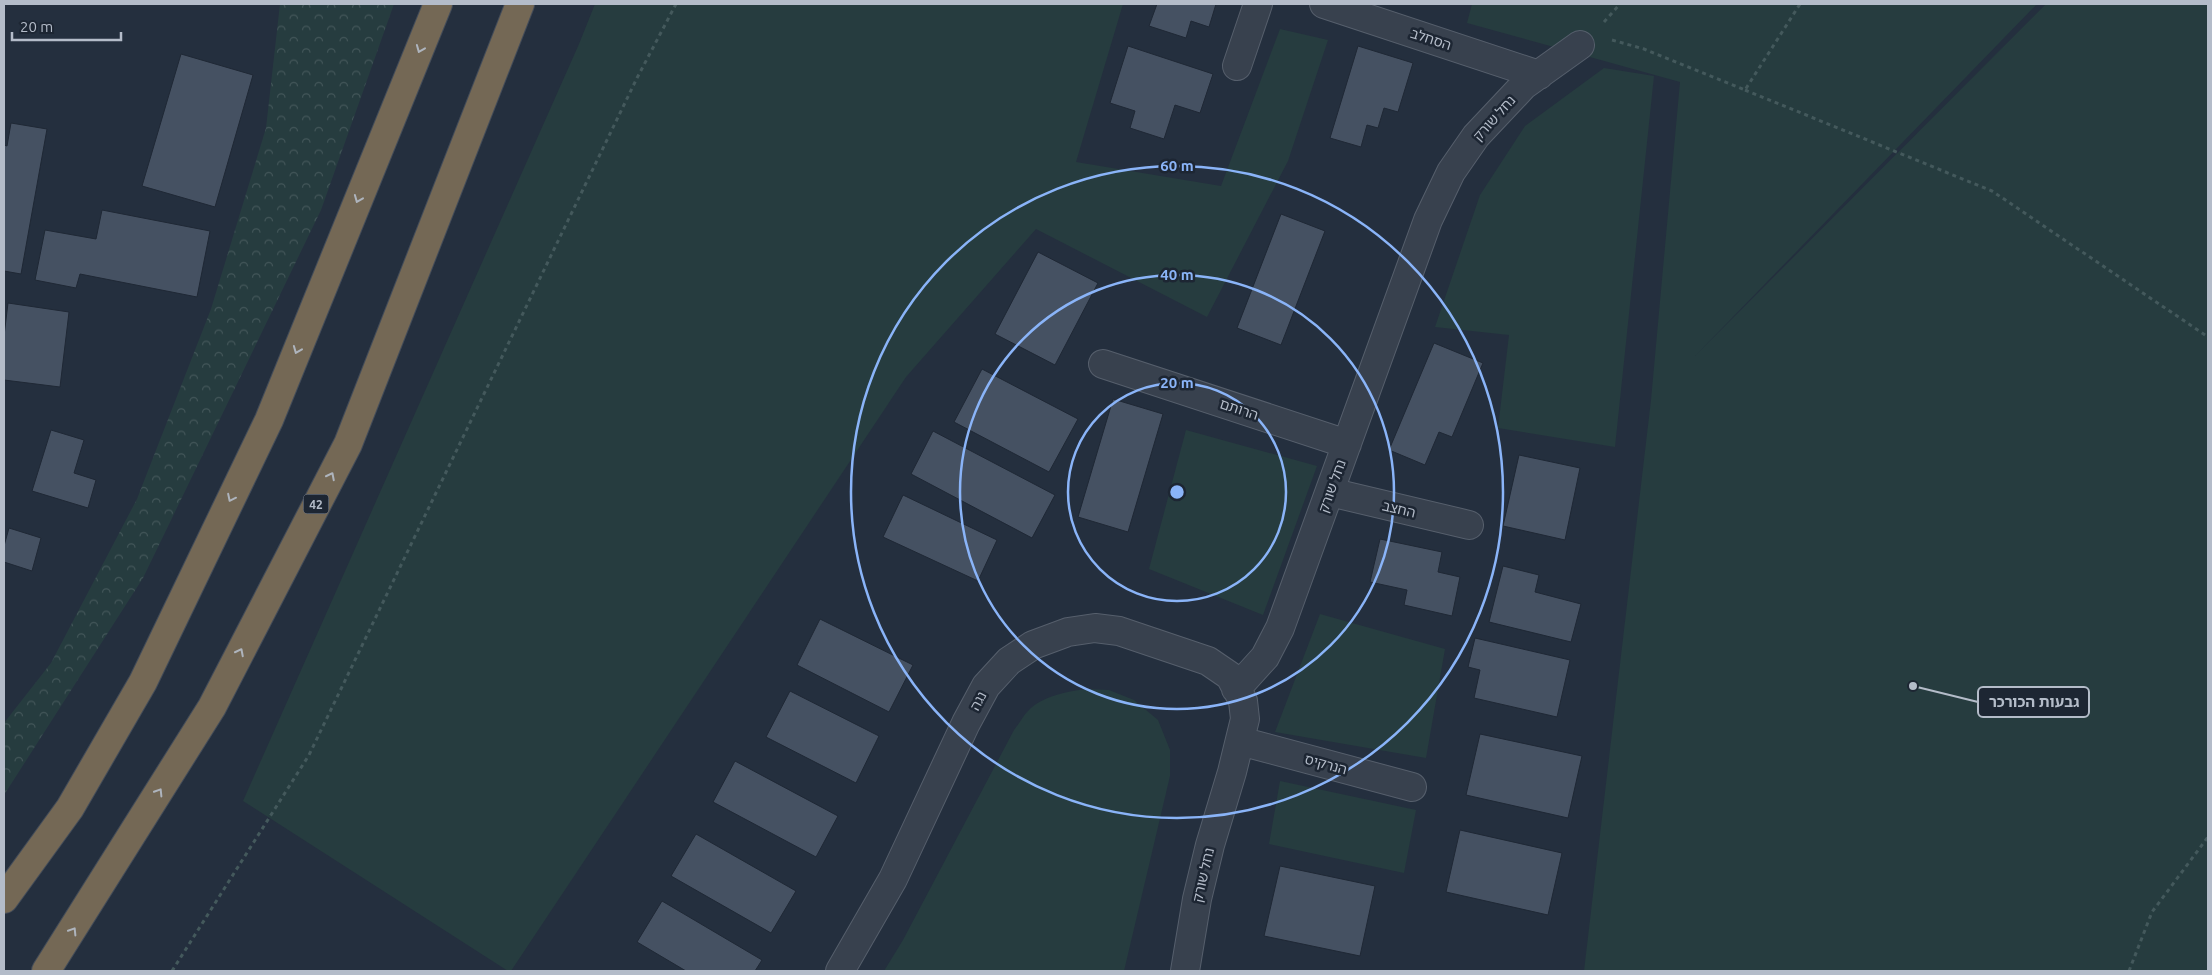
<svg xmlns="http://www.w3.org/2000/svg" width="2212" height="975" font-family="Ubuntu,'Noto Sans Hebrew',sans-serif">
	<defs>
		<pattern id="forest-crowns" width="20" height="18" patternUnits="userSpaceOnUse" patternTransform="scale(1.25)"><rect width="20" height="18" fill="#263c3f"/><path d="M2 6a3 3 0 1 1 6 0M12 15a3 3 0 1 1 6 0" fill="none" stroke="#435659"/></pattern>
	</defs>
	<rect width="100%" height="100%" fill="#242f3e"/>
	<path fill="#263c3f" d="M 595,4 L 1123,4 L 1076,162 L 1221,186 L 1280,29 L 1328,40 L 1288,161 L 1207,317 L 1036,229 L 906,377 L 511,971 L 508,971 L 243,801 L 579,44 Z
		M 1472,4 L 2037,4 L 1695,356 L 2046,4 L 2208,4 L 2208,971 L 1584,971 L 1651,400 L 1680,82 L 1467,23 Z
		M 1604,68 L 1654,76 L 1615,447 L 1498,428 L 1509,335 L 1435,327 L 1480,195 L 1525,126 Z
		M 1186,430 L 1317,466 L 1263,615 L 1149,569 Z
		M 1320,614 L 1445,649 L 1426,758 L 1275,732 Z
		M 1087,689 L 1109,690 L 1134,700 L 1158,720 L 1170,750 L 1170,776 L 1124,971 L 884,971 L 903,940 L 1014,730 C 1019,724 1023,716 1028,711 C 1042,696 1068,691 1087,689 Z
		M 1280,781 L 1416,810 L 1404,873 L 1269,844 Z"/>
	<path fill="url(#forest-crowns)" d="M 280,4 L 394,4 L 321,210 L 143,578 L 4,795 L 4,723 L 51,663 L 137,499 L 211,309 L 266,128 Z"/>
	<path fill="#455162" stroke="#1f2835" d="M 1157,4 L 1216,4 L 1209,27 L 1191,21 L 1186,38 L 1149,26 Z
		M 1128,46 L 1213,74 L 1200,113 L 1175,105 L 1164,139 L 1130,128 L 1135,111 L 1110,103 Z
		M 1358,46 L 1413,63 L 1398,112 L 1384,108 L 1378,128 L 1367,125 L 1361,147 L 1330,138 Z
		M 181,54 L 253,75 L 215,207 L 142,186 Z
		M 11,123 L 47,129 L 21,274 L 4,271 L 4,145 L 7,146 Z
		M 102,210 L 210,231 L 197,297 L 80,274 L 76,288 L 35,280 L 45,230 L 96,239 Z
		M 1281,214 L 1325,231 L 1281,345 L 1237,328 Z
		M 1038,252 L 1098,283 L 1055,365 L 995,334 Z
		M 8,303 L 69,312 L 60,387 L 4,380 L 4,336 Z
		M 1434,343 L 1483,363 L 1452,437 L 1439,432 L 1425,465 L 1389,450 Z
		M 982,369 L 1078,419 L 1049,472 L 954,422 Z
		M 1113,399 L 1163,414 L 1128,532 L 1078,517 Z
		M 51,430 L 84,440 L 74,473 L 96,480 L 88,508 L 32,491 Z
		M 933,431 L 1055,495 L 1032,538 L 911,474 Z
		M 1519,455 L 1580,468 L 1565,540 L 1503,526 Z
		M 903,495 L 997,540 L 978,581 L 883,537 Z
		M 9,528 L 41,538 L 32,571 L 4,562 L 4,546 Z
		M 1380,539 L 1442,552 L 1438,572 L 1460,577 L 1452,616 L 1404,605 L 1407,590 L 1370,582 Z
		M 1503,566 L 1539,575 L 1535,592 L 1581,604 L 1571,642 L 1489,622 Z
		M 820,619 L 913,665 L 889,712 L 797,665 Z
		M 1475,638 L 1570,660 L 1557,717 L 1474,698 L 1480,670 L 1468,667 Z
		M 790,691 L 879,736 L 856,783 L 766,737 Z
		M 1480,734 L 1582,756 L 1568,818 L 1466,795 Z
		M 735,761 L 838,816 L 816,857 L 713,802 Z
		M 1460,830 L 1562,853 L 1548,915 L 1446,892 Z
		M 696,834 L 796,891 L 771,933 L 671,876 Z
		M 1280,866 L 1375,886 L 1360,956 L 1264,936 Z
		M 662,901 L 762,960 L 755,971 L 686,971 L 637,942 Z"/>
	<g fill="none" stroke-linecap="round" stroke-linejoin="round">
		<g stroke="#565f6c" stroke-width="30">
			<path id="street" d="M 1324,4 L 1539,75
				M 1237,66 L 1258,4
				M 1103,364 L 1347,444
				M 1330,492 L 1469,525
				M 1236,689 L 1265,657 L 1280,628 L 1428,220 L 1451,172 L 1476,136 L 1524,85 L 1580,45
				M 1240,741 L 1412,787
				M 840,971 L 893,879 L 966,723 L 986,686 L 1009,661 L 1033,645 L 1068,632 L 1095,628 L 1119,631 L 1208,661 L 1230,676 L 1243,701 L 1245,719 L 1232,772 L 1210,845 L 1197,899 L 1185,971"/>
		</g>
		<g stroke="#434c59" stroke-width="30">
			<path id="highway" d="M 4,899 L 70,808 L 143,682 L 269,420 L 438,4
				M 46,971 L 212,707 L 348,444 L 520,4"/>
		</g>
		<path stroke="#44595c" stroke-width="3" stroke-dasharray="4 4" stroke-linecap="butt" d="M 1604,22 L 1620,4
			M 1612,40 L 1644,49 L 1745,90 L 1800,4
			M 1745,90 L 1992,191 L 2208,337
			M 172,971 L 309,755 L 637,78 L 676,4
			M 2129,971 L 2152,912 L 2208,837"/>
		<use href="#street" stroke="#38414e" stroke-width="28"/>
		<use href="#highway" stroke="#746855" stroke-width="28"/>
	</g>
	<defs><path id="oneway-chevron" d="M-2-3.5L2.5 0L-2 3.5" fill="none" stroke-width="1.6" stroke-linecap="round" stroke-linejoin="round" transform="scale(1.25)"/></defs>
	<g stroke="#aeb4bd">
		<use href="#oneway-chevron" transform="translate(420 49) rotate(112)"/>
		<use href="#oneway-chevron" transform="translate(358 199) rotate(112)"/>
		<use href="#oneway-chevron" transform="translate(297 350) rotate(112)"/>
		<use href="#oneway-chevron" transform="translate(331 476) rotate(-63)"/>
		<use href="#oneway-chevron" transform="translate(231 498) rotate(116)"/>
		<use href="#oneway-chevron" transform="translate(240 652) rotate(-63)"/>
		<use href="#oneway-chevron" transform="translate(159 792) rotate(-58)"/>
		<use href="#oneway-chevron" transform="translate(73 931) rotate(-58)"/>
	</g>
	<g fill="none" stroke="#8ab4f8" stroke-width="2.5">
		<circle cx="1177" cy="492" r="109"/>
		<circle cx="1177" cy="492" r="217"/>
		<circle cx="1177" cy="492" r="326"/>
	</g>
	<g text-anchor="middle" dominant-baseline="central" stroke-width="5" stroke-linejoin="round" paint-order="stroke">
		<rect fill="#1d2633" stroke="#878f9c" stroke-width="1" x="303.5" y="494.5" width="25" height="19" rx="4"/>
		<g font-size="12" font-weight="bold" fill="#b4bcc9">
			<text x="316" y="504">42</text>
		</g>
		<g font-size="14" fill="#b4bcc9" stroke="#1d2633">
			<text transform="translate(1431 39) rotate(18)">הסחלב</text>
			<text transform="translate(1494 118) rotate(-48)">נחל שורק</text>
			<text transform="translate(1239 409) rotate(18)">הרותם</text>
			<text transform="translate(1332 486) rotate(-70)">נחל שורק</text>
			<text transform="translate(1399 509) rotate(13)">החצב</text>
			<text transform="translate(978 701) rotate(-62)">נגה</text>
			<text transform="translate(1326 764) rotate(15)">הנרקיס</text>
			<text transform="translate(1203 875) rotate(-77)">נחל שורק</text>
		</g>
	</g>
	<circle cx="1177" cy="492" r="8" fill="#8ab4f8" stroke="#1d2633" stroke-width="2.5"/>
	<g font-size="15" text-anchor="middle" font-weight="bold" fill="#8ab4f8" stroke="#1d2633" stroke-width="5" stroke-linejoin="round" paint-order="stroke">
		<text x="1177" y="171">60 m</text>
		<text x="1177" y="280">40 m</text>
		<text x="1177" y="388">20 m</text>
	</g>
	<path fill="none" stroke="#b4bcc9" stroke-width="2" d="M1913 686L1978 702"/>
	<circle fill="#b4bcc9" stroke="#1d2633" stroke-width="2" cx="1913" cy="686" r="5"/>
	<rect fill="#1d2633" stroke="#b4bcc9" stroke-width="2" x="1978" y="687" width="111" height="30" rx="5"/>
	<g font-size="15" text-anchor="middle" font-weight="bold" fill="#b4bcc9">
		<text x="2034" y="707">גבעות הכורכר</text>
	</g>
	<rect width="2212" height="975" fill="none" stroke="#b4bcc9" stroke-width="10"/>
	<path d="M12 32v8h109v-8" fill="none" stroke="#b4bcc9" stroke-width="2.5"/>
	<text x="20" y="32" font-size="15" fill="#b4bcc9" stroke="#1d2633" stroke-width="4" paint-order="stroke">20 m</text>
</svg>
